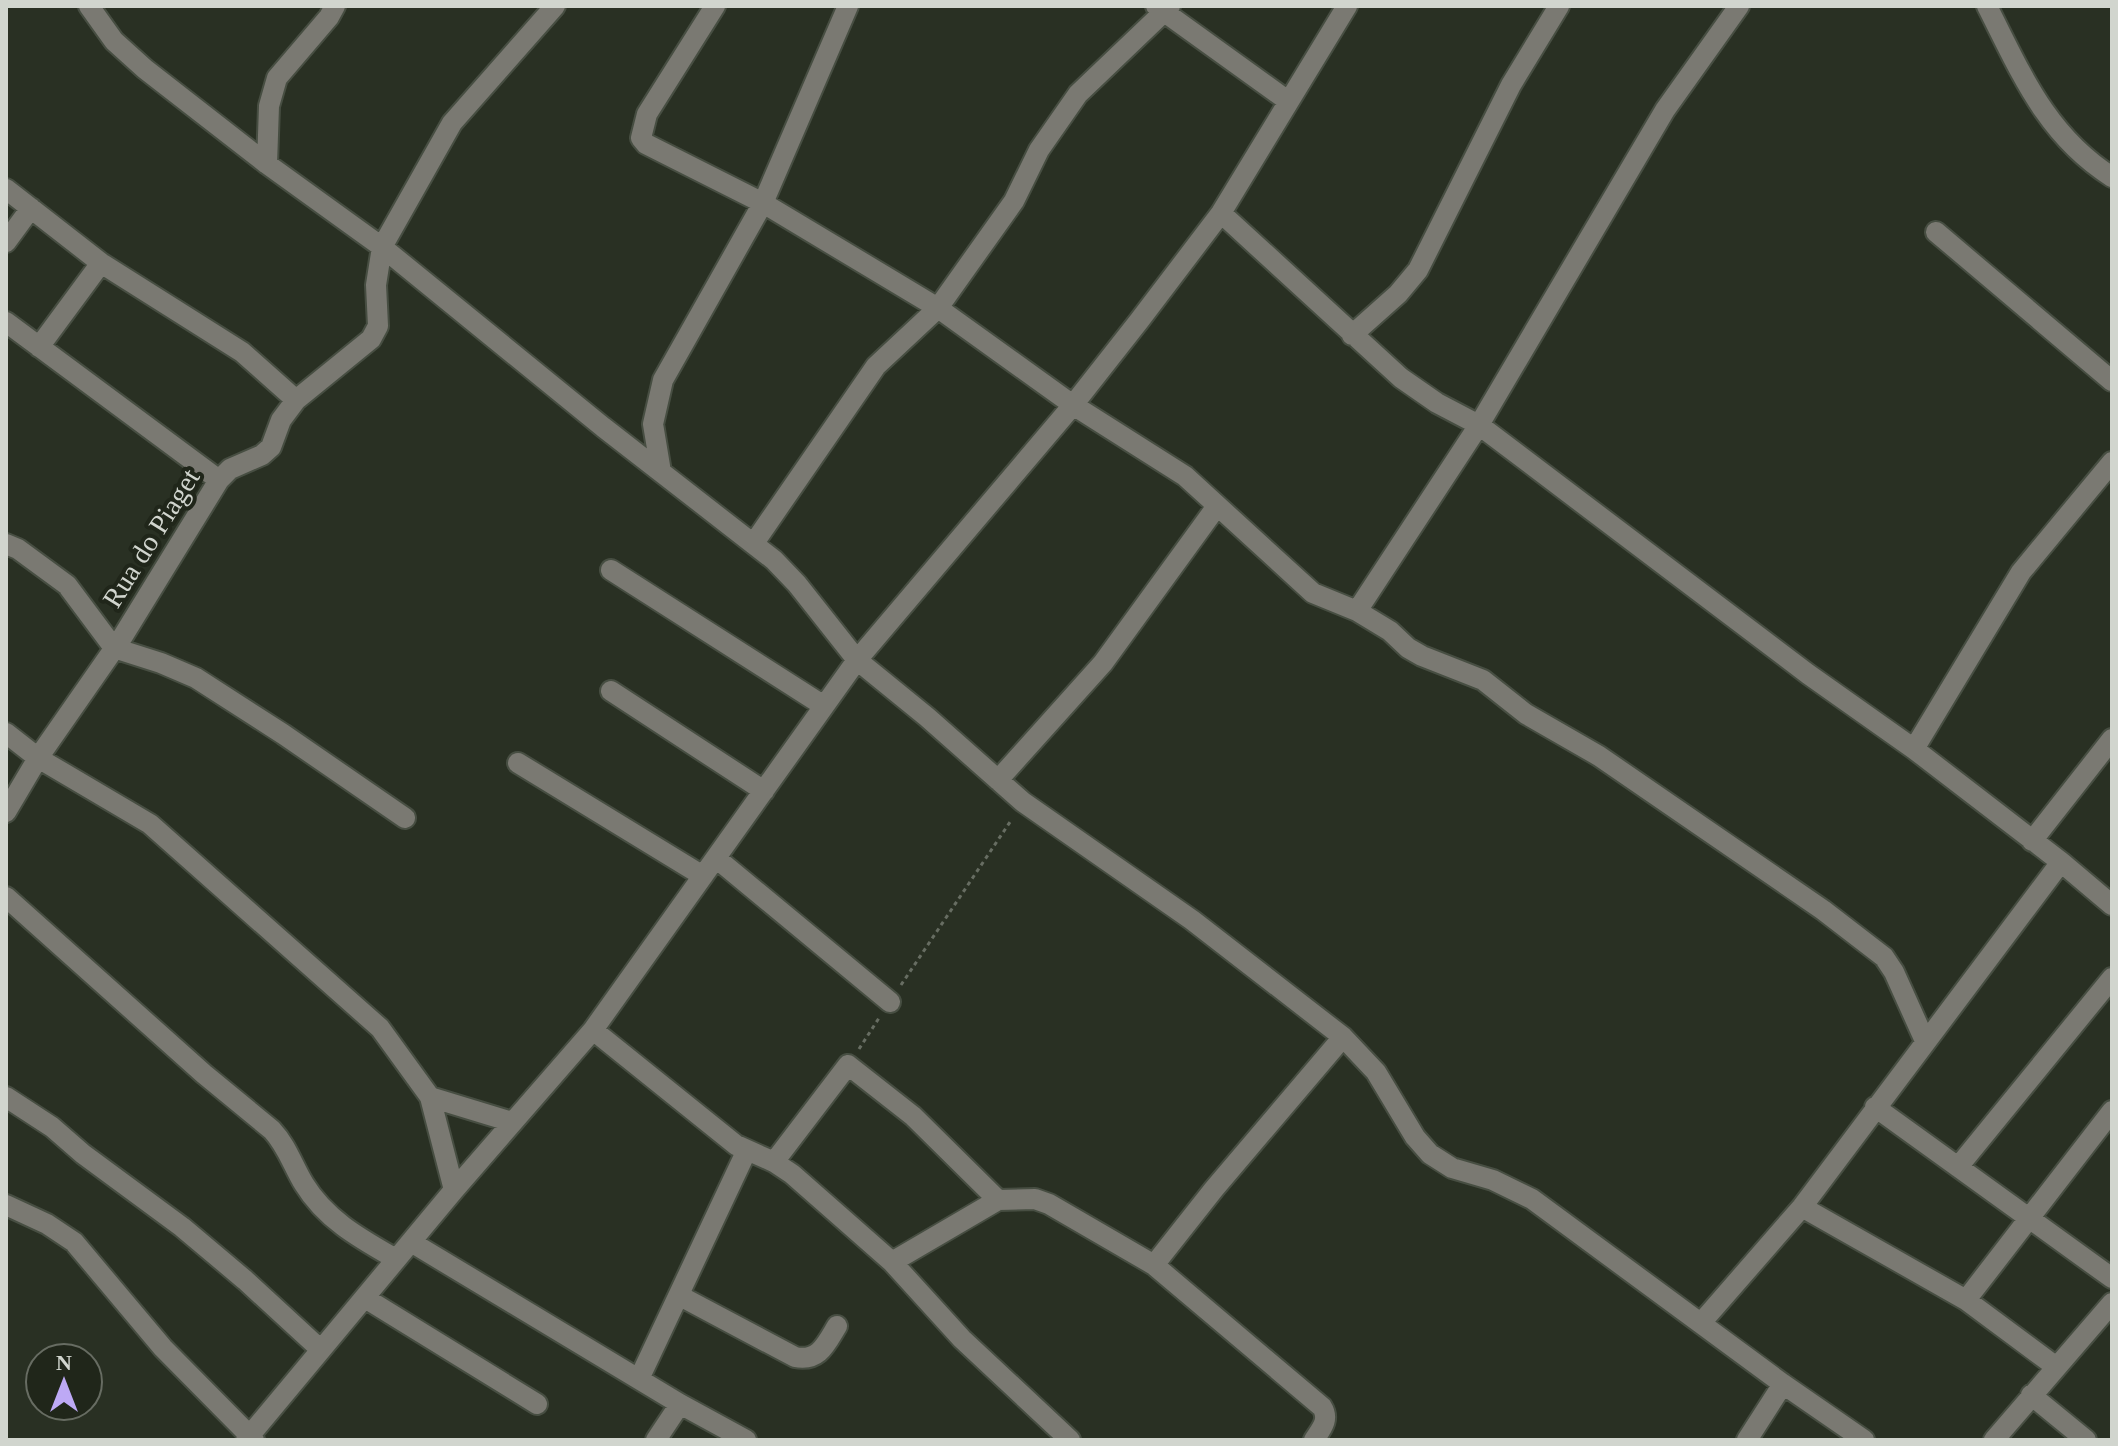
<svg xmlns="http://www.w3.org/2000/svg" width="2118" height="1446" font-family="Georgia,serif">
	<rect width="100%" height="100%" fill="#293023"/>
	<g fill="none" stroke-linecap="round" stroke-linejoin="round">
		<g stroke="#474e42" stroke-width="24">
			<path id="minor" d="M 89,6 L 114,41 L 145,69 L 267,164 L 382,247 L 603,427 L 774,560 L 797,584 L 857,660 L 927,717 L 1023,802 L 1192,920 L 1343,1037 L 1376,1072 L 1415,1137 L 1430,1154 L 1452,1168 L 1493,1180 L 1532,1199 L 1783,1384 L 1864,1440
				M 715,6 L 647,114 L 641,138 L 646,144 L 763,203 L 938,308 L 1073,405 L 1185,476 L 1313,593 L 1357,611 L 1390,631 L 1408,648 L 1422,656 L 1483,680 L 1526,714 L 1599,756 L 1823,910 L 1884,957 L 1894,972 L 1925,1041
				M 1156,6 L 1288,101
				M 1987,6 C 2021,73 2046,135 2112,177
				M 267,164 L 269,106 L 277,78 L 329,17 L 335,6
				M 6,189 L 101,263 L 242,352 L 296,400
				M 1221,213 L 1401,378 L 1437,403 L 1479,425 L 1808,674 L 1914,749 L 2061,862 L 2112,905
				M 1936,232 L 2112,381
				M 6,242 L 31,208
				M 6,322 L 219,480
				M 1352,335 L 1398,294 L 1418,270 L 1511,85 L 1559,6
				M 39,347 L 101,263
				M 661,472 L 653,424 L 663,380 L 763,203 L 848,6
				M 754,543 L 876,366 L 938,308 L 1014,201 L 1039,150 L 1078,94 L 1170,6
				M 6,544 L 18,549 L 67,585 L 114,648 L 161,663 L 196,678 L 283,734 L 405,818
				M 611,570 L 824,706
				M 1357,611 L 1479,425 L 1665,110 L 1739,6
				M 611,691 L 764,791
				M 6,733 L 38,758 L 150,824 L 380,1028 L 430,1097 L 454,1190
				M 1914,749 L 2021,572 L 2112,462
				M 518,763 L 703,876
				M 998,780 L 1103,663 L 1217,506
				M 6,812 L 38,758 L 123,636 L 219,480 L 230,469 L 262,455 L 271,447 L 281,420 L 296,400 L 371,339 L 378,326 L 376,285 L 382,247 L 452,123 L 555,6
				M 2032,841 L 2112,739
				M 716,858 L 890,1002
				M 6,897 L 204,1074 L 272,1130 C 287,1146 293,1166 304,1184 C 326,1220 361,1239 396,1259
				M 593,1030 L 736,1145 L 774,1162 L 792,1174 L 892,1262 L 962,1339 L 1070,1440
				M 6,1097 L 52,1127 L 83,1154 L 182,1227 L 245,1280 L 320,1349
				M 430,1097 L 512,1122
				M 1875,1107 L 2112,1278
				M 774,1162 L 848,1065 L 913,1116 L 998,1200
				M 1958,1167 L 2112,978
				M 6,1205 L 47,1224 L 74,1242 L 163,1348 L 254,1440
				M 1802,1207 L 1966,1300 L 2055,1366
				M 411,1242 L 680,1404 L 746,1440
				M 892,1262 L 998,1200 L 1035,1199 L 1049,1204 L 1154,1265 L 1322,1407 C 1330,1420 1321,1429 1314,1440
				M 1154,1265 L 1214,1189 L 1343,1037
				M 680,1296 L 795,1357 C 819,1362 826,1344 837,1326
				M 365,1298 L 537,1404
				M 1966,1300 L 2112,1111
				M 1701,1323 L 1802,1207 L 2061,862
				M 639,1379 L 746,1152
				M 2031,1395 L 2086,1440
				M 246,1440 L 454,1190 L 593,1030 L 857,660 L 1073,405 L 1139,321 L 1221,213 L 1347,6
				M 656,1440 L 680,1404
				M 1747,1440 L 1783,1384
				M 1994,1440 L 2112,1303"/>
		</g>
		<path stroke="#676d62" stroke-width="3" stroke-dasharray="4 4" stroke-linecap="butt" d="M 901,985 L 1012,819
			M 859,1049 L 879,1018"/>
		<use href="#minor" stroke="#7a7972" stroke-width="20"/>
	</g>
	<g text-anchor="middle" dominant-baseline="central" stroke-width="8" stroke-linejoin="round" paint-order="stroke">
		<g font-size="28" fill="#d1d5ce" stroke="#20261a">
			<text transform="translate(151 538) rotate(-58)">Rua do Piaget</text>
		</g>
	</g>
	<rect width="2118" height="1446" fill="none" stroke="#d1d5ce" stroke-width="16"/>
	<g transform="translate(64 1382)"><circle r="38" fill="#20261a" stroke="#676c62" stroke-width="2"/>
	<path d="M0-6L14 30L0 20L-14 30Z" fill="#bda9f5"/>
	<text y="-12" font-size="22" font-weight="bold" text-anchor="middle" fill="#d1d5ce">N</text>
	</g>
</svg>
